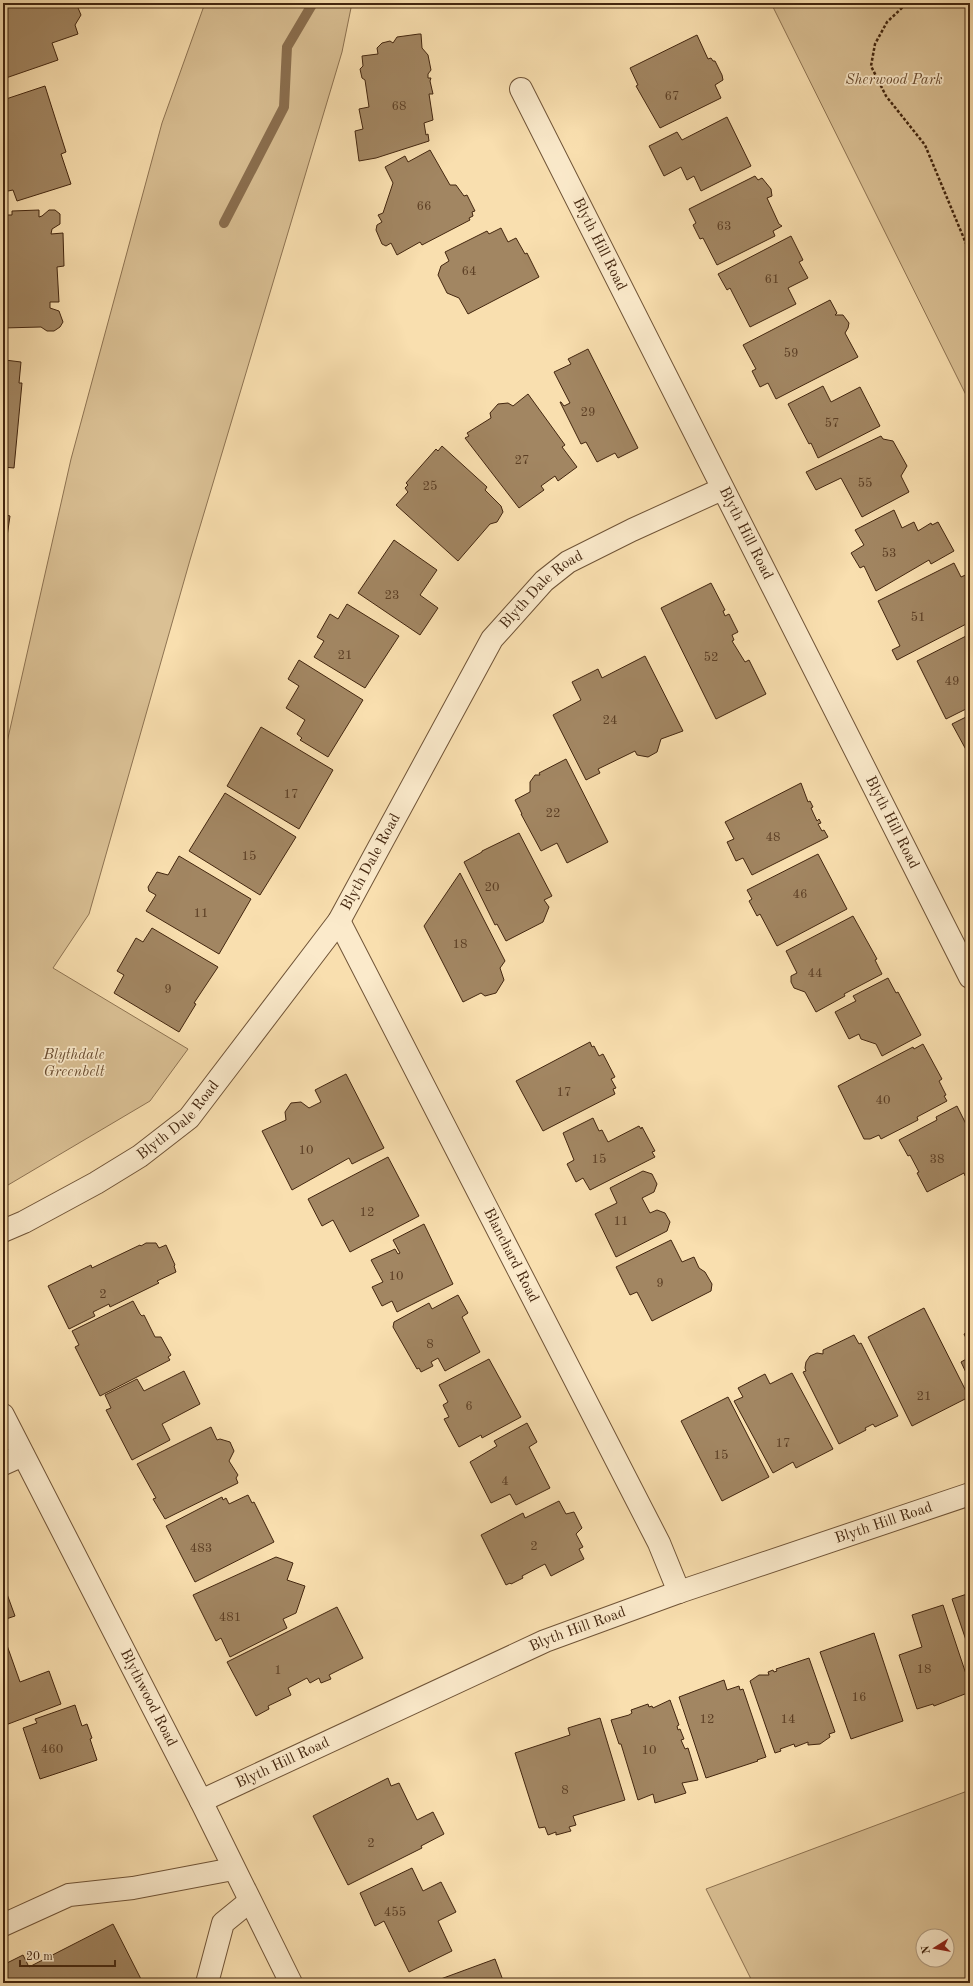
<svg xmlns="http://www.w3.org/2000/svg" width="973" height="1986" font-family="'Old Standard TT',serif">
	<rect width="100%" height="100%" fill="#f9dfaf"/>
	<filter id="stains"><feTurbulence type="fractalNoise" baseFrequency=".005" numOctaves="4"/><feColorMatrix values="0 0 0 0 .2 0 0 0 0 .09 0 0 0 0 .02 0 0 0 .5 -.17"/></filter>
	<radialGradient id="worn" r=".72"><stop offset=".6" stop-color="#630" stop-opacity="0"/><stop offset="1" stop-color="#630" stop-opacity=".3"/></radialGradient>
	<path fill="#dac094" stroke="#8e7352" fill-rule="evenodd" d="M 205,3 L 352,3 L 342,52 L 190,560 L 89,914 L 53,968 L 188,1049 L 150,1101 L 3,1188 L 3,760 L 71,459 L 162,123 Z
		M 771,3 L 970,3 L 970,403 Z
		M 970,1790 L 970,1983 L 753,1983 L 706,1889 ZM 923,1936 L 947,1936 L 947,1960 L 923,1960 Z"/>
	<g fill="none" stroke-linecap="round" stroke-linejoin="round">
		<path stroke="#8b6f4f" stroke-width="10" d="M 224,223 L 284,107 L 287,47 L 313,3"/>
	</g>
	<path fill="#a28662" stroke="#43260f" d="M 3,3 L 76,3 L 81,15 L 75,25 L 78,34 L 52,43 L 58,60 L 3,79 Z
		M 419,34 L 421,34 L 422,48 L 428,55 L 431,70 L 428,74 L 428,78 L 431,78 L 430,81 L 433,94 L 429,94 L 433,120 L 424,123 L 426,135 L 428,134 L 429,141 L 376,158 L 359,161 L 355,131 L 363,129 L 359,109 L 369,107 L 365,80 L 362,78 L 360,69 L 363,66 L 362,56 L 378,54 L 377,48 L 382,43 L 390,41 L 393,43 L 397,37 Z
		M 697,35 L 708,59 L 711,58 L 713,61 L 715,61 L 722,75 L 723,80 L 715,85 L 721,98 L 660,128 L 636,86 L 638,85 L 630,68 Z
		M 45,86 L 66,152 L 61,154 L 71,184 L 17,201 L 13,190 L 3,192 L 3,100 Z
		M 727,117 L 751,166 L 701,191 L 694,176 L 687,180 L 681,167 L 664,176 L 649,146 L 677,132 L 682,140 Z
		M 430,150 L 450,185 L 456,185 L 464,196 L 467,195 L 475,211 L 472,212 L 473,216 L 469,218 L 470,220 L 422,245 L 420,242 L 397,255 L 391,243 L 386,246 L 382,244 L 376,230 L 377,225 L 382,222 L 378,215 L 383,213 L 393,183 L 385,167 L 405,156 L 408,162 Z
		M 755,176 L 758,180 L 762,178 L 771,189 L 772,196 L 767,198 L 779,224 L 782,226 L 773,231 L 775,236 L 717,265 L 703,238 L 700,239 L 693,225 L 696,223 L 689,209 Z
		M 39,210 L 39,217 L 42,216 L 49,210 L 55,210 L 60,214 L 60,224 L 52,229 L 51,234 L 63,233 L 64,266 L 57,267 L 59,302 L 50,302 L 50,308 L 59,311 L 63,322 L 60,327 L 54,331 L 47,331 L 41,327 L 3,328 L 3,215 L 12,215 L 12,211 Z
		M 501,228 L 508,242 L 516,238 L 525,254 L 527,253 L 539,277 L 468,314 L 459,298 L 447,293 L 438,275 L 441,266 L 449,261 L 445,252 L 487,231 L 489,234 Z
		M 791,236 L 803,260 L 799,262 L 808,278 L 788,288 L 796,304 L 750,327 L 730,288 L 727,290 L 718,274 Z
		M 830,300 L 837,313 L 835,315 L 843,315 L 849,323 L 848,328 L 845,333 L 858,357 L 776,399 L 768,383 L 760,387 L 752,371 L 756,369 L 743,345 Z
		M 3,342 L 6,342 L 5,360 L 21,362 L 19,383 L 22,383 L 14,468 L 3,467 Z
		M 588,349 L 638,448 L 618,458 L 615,453 L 597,462 L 586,442 L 581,444 L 560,402 L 561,402 L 564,406 L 570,403 L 554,372 L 571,364 L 568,359 Z
		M 823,386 L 831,402 L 860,387 L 880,426 L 818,458 L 811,443 L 809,444 L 788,404 Z
		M 528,394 L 565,445 L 562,447 L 577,467 L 558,481 L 555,476 L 541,486 L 544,490 L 519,508 L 465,438 L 469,436 L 467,433 L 491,418 L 490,413 L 498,404 L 508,403 L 513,406 Z
		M 881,436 L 883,439 L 893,441 L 907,466 L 901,476 L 909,492 L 862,517 L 841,478 L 816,490 L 806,472 Z
		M 442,446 L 487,487 L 485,490 L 501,506 L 503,512 L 497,522 L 490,524 L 458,561 L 396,505 L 408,492 L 405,488 L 408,485 L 406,483 L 436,449 L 438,451 Z
		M 894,510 L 902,528 L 914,522 L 918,531 L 931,523 L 932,525 L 938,522 L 954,551 L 931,564 L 929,560 L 876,591 L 864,566 L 860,568 L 851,553 L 864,545 L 855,530 Z
		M 3,514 L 10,516 L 3,564 Z
		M 394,540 L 437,570 L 420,595 L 438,608 L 420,635 L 358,593 Z
		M 954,563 L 961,577 L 970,573 L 970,622 L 897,660 L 892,650 L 900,646 L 878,601 Z
		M 711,583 L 725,610 L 723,611 L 725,616 L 729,614 L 738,632 L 732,635 L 734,640 L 732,641 L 745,662 L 749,660 L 766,694 L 716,719 L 661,608 Z
		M 347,604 L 399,636 L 365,688 L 314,657 L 324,641 L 317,637 L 330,614 L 338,619 Z
		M 970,634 L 970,707 L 946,719 L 917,661 Z
		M 645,656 L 683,731 L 661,739 L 657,752 L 648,757 L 637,755 L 635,751 L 598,769 L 600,773 L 586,780 L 553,715 L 581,700 L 572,682 L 598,669 L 602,678 Z
		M 299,660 L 363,700 L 328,757 L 300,740 L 302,738 L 297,734 L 305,720 L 286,708 L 299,686 L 288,679 Z
		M 970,715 L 970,757 L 952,724 Z
		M 261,727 L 333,770 L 299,829 L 227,786 Z
		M 566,759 L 608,842 L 567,863 L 557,843 L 541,851 L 521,814 L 522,814 L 515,800 L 530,792 L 530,782 L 535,775 L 540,775 L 539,773 Z
		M 801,783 L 808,802 L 810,801 L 813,807 L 811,808 L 817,821 L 819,819 L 821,823 L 818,824 L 822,831 L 824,830 L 828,837 L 752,875 L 743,858 L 736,861 L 727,842 L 734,839 L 725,822 Z
		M 225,793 L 296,837 L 260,895 L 189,851 Z
		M 519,833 L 552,896 L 544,900 L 549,907 L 543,922 L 506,941 L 497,924 L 495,925 L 464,862 L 482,852 L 482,851 Z
		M 818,854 L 847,909 L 777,946 L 760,914 L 757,916 L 749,901 L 752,899 L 747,890 Z
		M 179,856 L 251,899 L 219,954 L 146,911 L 156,895 L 149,891 L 148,887 L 157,872 L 168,875 Z
		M 460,873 L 505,961 L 500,968 L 504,980 L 496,993 L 485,996 L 481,993 L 463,1002 L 424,926 Z
		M 853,916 L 877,959 L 875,960 L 882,974 L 844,994 L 845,996 L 816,1012 L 805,992 L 794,988 L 791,982 L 791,976 L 797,973 L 786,951 Z
		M 152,928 L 218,967 L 194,1003 L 196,1004 L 179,1032 L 114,993 L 124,975 L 117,971 L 136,938 L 143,942 Z
		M 888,978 L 896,993 L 898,992 L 921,1035 L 882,1056 L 876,1044 L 861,1039 L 859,1034 L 849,1039 L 835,1012 L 856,1001 L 853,996 Z
		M 590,1042 L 592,1047 L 594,1046 L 599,1056 L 603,1054 L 615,1077 L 611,1079 L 616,1088 L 613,1089 L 615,1094 L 543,1131 L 516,1081 Z
		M 923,1044 L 942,1079 L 939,1081 L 946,1095 L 944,1096 L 947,1101 L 917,1117 L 918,1120 L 881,1139 L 879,1135 L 870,1139 L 864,1139 L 838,1086 L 913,1047 L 914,1049 Z
		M 346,1074 L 384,1148 L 352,1164 L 349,1158 L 292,1190 L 262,1131 L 286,1120 L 285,1112 L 291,1103 L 301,1102 L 309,1108 L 321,1102 L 315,1090 Z
		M 957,1106 L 970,1132 L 970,1173 L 965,1176 L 964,1173 L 927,1192 L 917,1173 L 919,1172 L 910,1155 L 908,1156 L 899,1140 L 937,1120 L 936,1117 Z
		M 593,1118 L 599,1131 L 602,1130 L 608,1142 L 639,1126 L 641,1129 L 642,1127 L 655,1151 L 652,1152 L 655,1157 L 590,1190 L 583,1178 L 576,1182 L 567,1164 L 574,1160 L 563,1133 Z
		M 388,1157 L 419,1216 L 350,1252 L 333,1220 L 322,1226 L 308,1199 Z
		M 643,1171 L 652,1174 L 657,1184 L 654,1192 L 642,1198 L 650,1213 L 657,1210 L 665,1213 L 670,1222 L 667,1231 L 616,1257 L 595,1214 L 617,1203 L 610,1188 Z
		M 424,1224 L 453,1284 L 397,1312 L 392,1301 L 382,1306 L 372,1287 L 383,1282 L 371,1260 L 395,1249 L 398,1254 L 400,1253 L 393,1240 Z
		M 671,1240 L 682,1262 L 694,1257 L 699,1268 L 705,1272 L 712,1284 L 711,1291 L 652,1321 L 637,1292 L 630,1295 L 616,1267 Z
		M 146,1243 L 156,1243 L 159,1248 L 166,1245 L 175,1265 L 174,1266 L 176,1272 L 157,1281 L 159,1283 L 110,1307 L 109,1304 L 93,1312 L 95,1316 L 69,1329 L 48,1286 L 91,1265 L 92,1268 L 140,1245 L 141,1246 Z
		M 458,1295 L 468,1313 L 462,1317 L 480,1352 L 445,1371 L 438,1358 L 431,1362 L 433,1366 L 421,1372 L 419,1368 L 417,1369 L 393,1327 L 394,1322 L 429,1303 L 432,1309 Z
		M 133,1301 L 140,1314 L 142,1316 L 144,1315 L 155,1337 L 161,1337 L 171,1355 L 168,1357 L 170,1360 L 100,1396 L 75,1347 L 79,1345 L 72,1331 Z
		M 924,1308 L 969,1397 L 912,1426 L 868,1337 Z
		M 970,1331 L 970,1346 L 964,1334 Z
		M 854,1335 L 859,1344 L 861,1343 L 898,1416 L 875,1427 L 873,1424 L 865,1428 L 866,1430 L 839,1444 L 803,1372 L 806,1371 L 805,1368 L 806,1362 L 810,1356 L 817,1353 L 823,1354 L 823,1350 Z
		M 970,1357 L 970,1381 L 961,1362 Z
		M 489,1359 L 521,1417 L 482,1438 L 481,1435 L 459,1447 L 444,1419 L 449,1417 L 443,1405 L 448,1402 L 439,1385 Z
		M 184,1371 L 200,1404 L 162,1424 L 170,1440 L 132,1460 L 106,1410 L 111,1408 L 105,1395 L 137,1379 L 144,1391 Z
		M 792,1373 L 833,1449 L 796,1468 L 793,1462 L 773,1473 L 734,1401 L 743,1397 L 738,1388 L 765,1374 L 770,1384 Z
		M 728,1397 L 769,1477 L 722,1501 L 681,1421 Z
		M 527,1423 L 537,1442 L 529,1447 L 550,1488 L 516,1505 L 510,1494 L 491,1503 L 470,1462 L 497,1446 L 494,1441 Z
		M 211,1427 L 217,1440 L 220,1439 L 230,1442 L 234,1451 L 229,1461 L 238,1475 L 236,1478 L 238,1483 L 165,1519 L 153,1499 L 156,1498 L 137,1464 Z
		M 248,1495 L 252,1503 L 254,1502 L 274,1542 L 195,1582 L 166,1526 L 222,1497 L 223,1500 L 226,1498 L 229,1504 Z
		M 559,1501 L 566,1514 L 574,1512 L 582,1528 L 576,1534 L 583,1547 L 579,1549 L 584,1559 L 551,1576 L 545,1564 L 522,1576 L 523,1578 L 511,1584 L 510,1583 L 506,1585 L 481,1535 L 523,1513 L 525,1518 Z
		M 276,1557 L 293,1563 L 287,1580 L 305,1586 L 296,1613 L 283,1619 L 287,1628 L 230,1657 L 221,1638 L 216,1641 L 193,1595 Z
		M 3,1583 L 15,1616 L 3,1620 Z
		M 970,1593 L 970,1652 L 952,1599 Z
		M 943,1605 L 970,1686 L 970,1692 L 934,1706 L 933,1704 L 917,1709 L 899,1655 L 922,1647 L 912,1615 Z
		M 337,1607 L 363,1658 L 329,1675 L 331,1679 L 321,1683 L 319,1678 L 310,1683 L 307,1678 L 288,1688 L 291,1695 L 268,1706 L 269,1709 L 256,1716 L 227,1662 Z
		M 874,1633 L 903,1721 L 851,1739 L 820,1652 Z
		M 3,1634 L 20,1682 L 49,1671 L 61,1704 L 3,1726 Z
		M 809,1658 L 835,1732 L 829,1734 L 830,1737 L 820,1744 L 808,1745 L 808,1742 L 795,1747 L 794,1744 L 780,1749 L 781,1751 L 775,1753 L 750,1681 L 759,1675 L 769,1675 L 768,1672 L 773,1670 L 774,1672 L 777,1671 L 776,1669 Z
		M 724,1680 L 727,1690 L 739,1686 L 740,1690 L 743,1689 L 766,1757 L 757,1760 L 758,1761 L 706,1778 L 679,1697 Z
		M 670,1700 L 679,1725 L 677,1726 L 678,1730 L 680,1729 L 684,1739 L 681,1740 L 685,1749 L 688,1748 L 698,1780 L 682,1783 L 686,1793 L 655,1803 L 653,1794 L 638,1800 L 621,1744 L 619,1744 L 611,1720 L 629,1715 L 632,1713 L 631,1710 L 648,1704 L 649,1707 L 652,1706 L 653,1708 Z
		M 75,1705 L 82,1726 L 87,1724 L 92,1738 L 90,1739 L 97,1760 L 40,1779 L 23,1728 L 37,1723 L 35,1719 Z
		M 600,1718 L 625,1800 L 573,1816 L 576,1825 L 569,1827 L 571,1831 L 556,1835 L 556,1832 L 548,1835 L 545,1827 L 539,1828 L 515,1753 L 570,1735 L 568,1728 Z
		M 388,1778 L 391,1786 L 399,1783 L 417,1820 L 433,1812 L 444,1834 L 421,1846 L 422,1848 L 348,1885 L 313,1816 Z
		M 412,1868 L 423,1891 L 441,1882 L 456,1912 L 438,1921 L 452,1951 L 409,1972 L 384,1921 L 375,1926 L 360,1893 Z
		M 113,1924 L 143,1983 L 3,1983 L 3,1965 L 23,1955 L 29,1967 Z
		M 495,1959 L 504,1983 L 439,1983 L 438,1980 Z"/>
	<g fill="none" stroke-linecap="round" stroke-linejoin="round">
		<g stroke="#705437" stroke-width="24">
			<g id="minor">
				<path id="s1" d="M 521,89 L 970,977"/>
				<path id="s2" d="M 339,921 L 659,1543 L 679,1592"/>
				<path id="s3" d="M 3,1231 L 24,1222 L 96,1183 L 140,1156 L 189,1118 L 339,921 L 492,639 L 544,581 L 568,562 L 632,530 L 722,489"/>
				<path id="s4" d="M 3,1415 L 201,1801 L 291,1983"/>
				<path d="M 3,1464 L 23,1455"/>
				<path id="s5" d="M 201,1801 L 545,1641 L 679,1592 L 970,1494"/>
				<path d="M 3,1925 L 69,1895 L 133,1888 L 233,1869"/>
				<path d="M 207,1983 L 223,1923 L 250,1901"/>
			</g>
		</g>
		<path stroke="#43260f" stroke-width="2.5" stroke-dasharray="3 2" stroke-linecap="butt" d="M 911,3 L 904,6 L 887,22 L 875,44 L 871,66 L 886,96 L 925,145 L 970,253"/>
		<use href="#minor" stroke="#fbeacb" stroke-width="22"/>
	</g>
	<g text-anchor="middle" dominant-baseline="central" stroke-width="3.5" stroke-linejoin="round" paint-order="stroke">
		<g font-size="13" fill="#5b3e24">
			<text x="672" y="96">67</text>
			<text x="399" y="106">68</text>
			<text x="424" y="206">66</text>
			<text x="724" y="226">63</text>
			<text x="469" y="271">64</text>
			<text x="772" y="279">61</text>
			<text x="791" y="353">59</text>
			<text x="588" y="412">29</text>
			<text x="832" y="423">57</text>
			<text x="522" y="460">27</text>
			<text x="865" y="483">55</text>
			<text x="430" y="486">25</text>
			<text x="889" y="553">53</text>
			<text x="392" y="595">23</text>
			<text x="918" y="617">51</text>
			<text x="345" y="655">21</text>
			<text x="711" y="657">52</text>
			<text x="952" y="681">49</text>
			<text x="610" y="720">24</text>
			<text x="291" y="794">17</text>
			<text x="553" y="813">22</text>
			<text x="773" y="837">48</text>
			<text x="249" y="856">15</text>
			<text x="492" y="887">20</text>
			<text x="800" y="894">46</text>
			<text x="201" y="913">11</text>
			<text x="460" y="944">18</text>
			<text x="815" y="973">44</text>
			<text x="168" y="989">9</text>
			<text x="564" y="1092">17</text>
			<text x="883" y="1100">40</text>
			<text x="306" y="1150">10</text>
			<text x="599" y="1159">15</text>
			<text x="937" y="1159">38</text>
			<text x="367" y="1212">12</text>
			<text x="621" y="1221">11</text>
			<text x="396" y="1276">10</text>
			<text x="660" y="1283">9</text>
			<text x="103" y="1294">2</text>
			<text x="430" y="1344">8</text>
			<text x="924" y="1396">21</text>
			<text x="469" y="1406">6</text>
			<text x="783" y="1443">17</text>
			<text x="721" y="1455">15</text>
			<text x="505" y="1481">4</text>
			<text x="534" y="1546">2</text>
			<text x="201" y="1548">483</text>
			<text x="230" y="1617">481</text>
			<text x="924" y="1669">18</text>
			<text x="278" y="1670">1</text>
			<text x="859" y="1697">16</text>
			<text x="707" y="1719">12</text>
			<text x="788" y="1719">14</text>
			<text x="52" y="1749">460</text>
			<text x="649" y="1750">10</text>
			<text x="565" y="1790">8</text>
			<text x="371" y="1843">2</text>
			<text x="395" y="1912">455</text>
		</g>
		<g font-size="15" font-style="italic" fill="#694c30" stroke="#fbeacb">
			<text x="894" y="80">Sherwood Park</text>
			<text x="74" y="1055">Blythdale<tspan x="74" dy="17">Greenbelt</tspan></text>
		</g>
		<g font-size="15" fill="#43260f" stroke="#fbeacb">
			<text stroke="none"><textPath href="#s1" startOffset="174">Blyth Hill Road</textPath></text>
			<text stroke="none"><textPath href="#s1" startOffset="498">Blyth Hill Road</textPath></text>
			<text stroke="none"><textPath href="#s3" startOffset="857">Blyth Dale Road</textPath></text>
			<text stroke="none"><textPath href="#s1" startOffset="822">Blyth Hill Road</textPath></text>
			<text stroke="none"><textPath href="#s3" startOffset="533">Blyth Dale Road</textPath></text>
			<text stroke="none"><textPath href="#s3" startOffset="209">Blyth Dale Road</textPath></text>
			<text stroke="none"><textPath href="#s2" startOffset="376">Blanchard Road</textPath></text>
			<text stroke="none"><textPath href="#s5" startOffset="738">Blyth Hill Road</textPath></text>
			<text stroke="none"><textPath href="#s5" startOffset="414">Blyth Hill Road</textPath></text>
			<text stroke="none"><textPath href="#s4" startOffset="318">Blythwood Road</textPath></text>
			<text stroke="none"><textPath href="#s5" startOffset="90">Blyth Hill Road</textPath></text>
		</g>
	</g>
	<rect width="973" height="1986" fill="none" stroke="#f9dfaf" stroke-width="16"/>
	<rect x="4" y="4" width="965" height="1978" fill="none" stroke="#43260f" stroke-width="2"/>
	<rect x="8" y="8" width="957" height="1970" fill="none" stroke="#43260f"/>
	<g transform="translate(935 1948) rotate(259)"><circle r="19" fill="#fbeacb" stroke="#b19c80"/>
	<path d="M0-3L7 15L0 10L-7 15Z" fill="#8f2418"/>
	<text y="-6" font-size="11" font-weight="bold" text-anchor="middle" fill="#43260f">N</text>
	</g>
	<path d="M20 1960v6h95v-6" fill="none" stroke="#43260f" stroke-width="2"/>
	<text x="26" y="1960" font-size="12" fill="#43260f" stroke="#fbeacb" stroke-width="3" paint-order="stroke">20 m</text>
	<rect width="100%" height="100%" filter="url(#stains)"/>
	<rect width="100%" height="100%" fill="url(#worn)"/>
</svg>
